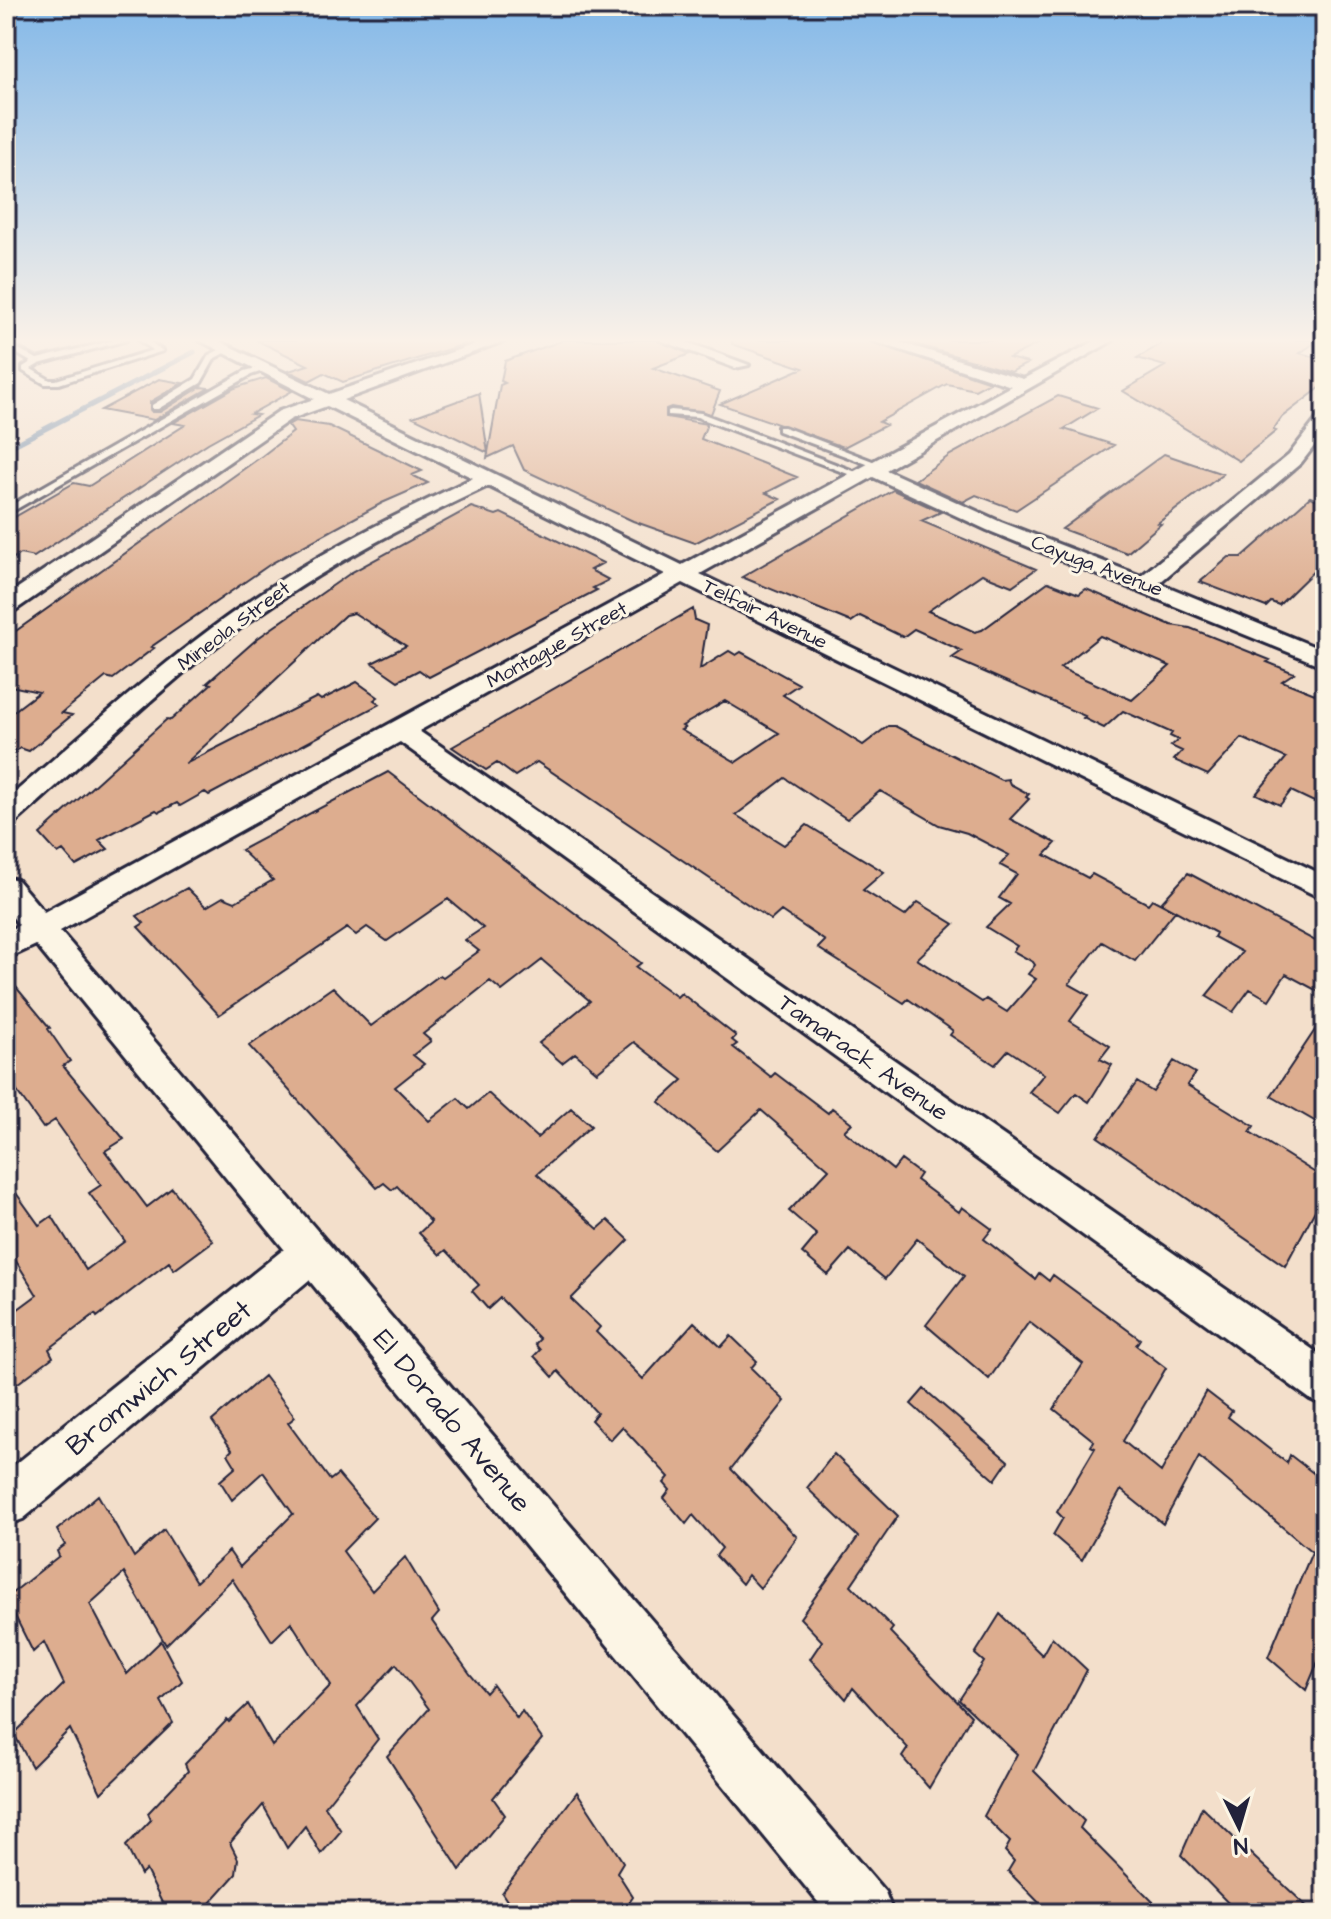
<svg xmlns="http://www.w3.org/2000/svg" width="1331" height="1919" font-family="'Architects Daughter',sans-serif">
	<rect width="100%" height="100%" fill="#f3dfcb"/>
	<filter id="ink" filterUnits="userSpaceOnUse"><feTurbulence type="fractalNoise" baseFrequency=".0125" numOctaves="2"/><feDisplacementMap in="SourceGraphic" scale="16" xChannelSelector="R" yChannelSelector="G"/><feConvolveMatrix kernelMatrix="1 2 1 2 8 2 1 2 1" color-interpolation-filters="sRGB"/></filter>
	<g filter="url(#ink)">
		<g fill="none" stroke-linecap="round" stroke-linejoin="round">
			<path stroke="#6180a3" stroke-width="5" d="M 6,449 L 194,352"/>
		</g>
		<path fill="#ddad8f" stroke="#22223b" stroke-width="2" fill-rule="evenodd" d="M 256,340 L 458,340 L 465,344 L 343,382 L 324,373 L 309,381 L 289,371 L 308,365 Z
			M 564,340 L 657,340 L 690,354 L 653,368 L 720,391 L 711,414 L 671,407 L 666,409 L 666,417 L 707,424 L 701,439 L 797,477 L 766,493 L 780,499 L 695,543 L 633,521 L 524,470 L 513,446 L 487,458 L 500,385 L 505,383 L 501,381 L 505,361 Z
			M 732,340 L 867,340 L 990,382 L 975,390 L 947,384 L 879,422 L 886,425 L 844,447 L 720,404 L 803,368 L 732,344 Z
			M 901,340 L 1045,340 L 1009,358 L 1028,363 L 1011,372 Z
			M 1162,340 L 1319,340 L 1300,353 L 1325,360 L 1325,384 L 1282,417 L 1273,430 L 1276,431 L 1239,461 L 1123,391 L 1165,366 L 1137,358 L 1161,344 Z
			M 266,378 L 292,391 L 251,414 L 258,415 L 208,443 L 34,557 L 20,554 L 6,563 L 6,522 L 74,483 L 89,486 L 185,425 L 173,423 L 235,388 Z
			M 159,379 L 182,383 L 150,402 L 152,412 L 160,412 L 201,387 L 209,388 L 154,420 L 101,410 Z
			M 479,393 L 488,453 L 413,417 Z
			M 1058,396 L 1098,408 L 1064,429 L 1114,445 L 1016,510 L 976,495 L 963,502 L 915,480 L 950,455 Z
			M 295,421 L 329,426 L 422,471 L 412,475 L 428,483 L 382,503 L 272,563 L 151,647 L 154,648 L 113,679 L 106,677 L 62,713 L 72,715 L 29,751 L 20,748 L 6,759 L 6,717 L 39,692 L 6,685 L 6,638 L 262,456 L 293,432 L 288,425 Z
			M 1164,454 L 1223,474 L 1158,523 L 1161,524 L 1127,553 L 1062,529 Z
			M 893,490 L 941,512 L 921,521 L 1036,569 L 1012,586 L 982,574 L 928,611 L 975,632 L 982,630 L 1048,582 L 1079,594 L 1086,589 L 1171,625 L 1190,628 L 1270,660 L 1267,662 L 1294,673 L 1282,681 L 1325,698 L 1325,787 L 1314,802 L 1291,791 L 1280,805 L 1256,794 L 1286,758 L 1242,738 L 1208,775 L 1174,760 L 1182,751 L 1171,746 L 1178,740 L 1170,736 L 1172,733 L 1123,711 L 1104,728 L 1083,718 L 1085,716 L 952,658 L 962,651 L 914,629 L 903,637 L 860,616 L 851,622 L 742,577 ZM 1100,636 L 1170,666 L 1132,700 L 1060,668 Z
			M 1310,497 L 1325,502 L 1325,560 L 1279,605 L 1271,602 L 1266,607 L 1200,582 L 1229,557 L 1242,557 Z
			M 471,507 L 496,515 L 501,513 L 603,563 L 590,570 L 609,580 L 593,588 L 597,590 L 429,677 L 419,670 L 398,681 L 372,663 L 406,646 L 354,613 L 345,615 L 185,764 L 317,697 L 321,700 L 357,682 L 378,697 L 374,700 L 380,704 L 209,795 L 205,792 L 180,806 L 177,803 L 159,812 L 156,810 L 99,840 L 108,849 L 76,866 L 63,851 L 58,854 L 40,834 L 167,719 L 171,720 L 211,684 L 207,683 L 258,638 L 352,572 Z
			M 693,609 L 695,620 L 707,625 L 700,669 L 729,651 L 736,655 L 741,652 L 799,684 L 783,695 L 863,745 L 888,726 L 895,726 L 1001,780 L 1008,779 L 1010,784 L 1029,794 L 1026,797 L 1029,799 L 1010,819 L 1056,843 L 1045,855 L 1088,878 L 1092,874 L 1148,904 L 1152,899 L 1175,911 L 1135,961 L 1102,942 L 1069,984 L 1089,995 L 1070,1021 L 1110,1046 L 1100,1059 L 1112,1065 L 1089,1102 L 1076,1093 L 1060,1113 L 1029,1092 L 1044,1074 L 1008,1050 L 995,1065 L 950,1035 L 953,1031 L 948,1027 L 908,999 L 904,1003 L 818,948 L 825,941 L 781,911 L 771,920 L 537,762 L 515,776 L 497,763 L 486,770 L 452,747 ZM 725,701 L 779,733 L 736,762 L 681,730 L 685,728 L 682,726 ZM 785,778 L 847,819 L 880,791 L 939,825 L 967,833 L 1009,855 L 1000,865 L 1017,874 L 999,898 L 1010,904 L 986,927 L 1017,946 L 1013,951 L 1033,962 L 1035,965 L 1028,974 L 1036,979 L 1007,1012 L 986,999 L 982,1002 L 917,959 L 954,924 L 918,902 L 905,916 L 863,890 L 884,872 L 807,825 L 784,845 L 736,815 Z
			M 388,772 L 641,963 L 636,967 L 677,997 L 681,993 L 736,1036 L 732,1040 L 737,1044 L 733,1047 L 771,1077 L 775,1073 L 828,1113 L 832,1108 L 852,1123 L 844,1131 L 893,1170 L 901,1160 L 920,1174 L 916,1180 L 959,1212 L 962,1207 L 992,1229 L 984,1239 L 1035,1279 L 1039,1273 L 1049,1281 L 1053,1275 L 1140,1339 L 1136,1345 L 1166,1368 L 1123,1441 L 1161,1472 L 1206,1391 L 1232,1411 L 1228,1417 L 1287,1463 L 1290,1455 L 1321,1479 L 1315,1491 L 1325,1499 L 1325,1645 L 1306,1690 L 1268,1657 L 1312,1552 L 1199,1457 L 1163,1524 L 1121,1490 L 1082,1560 L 1053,1535 L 1063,1518 L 1057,1512 L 1095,1448 L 1091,1446 L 1094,1441 L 1054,1409 L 1083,1364 L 1029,1322 L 989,1379 L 926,1325 L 964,1276 L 917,1239 L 885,1279 L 850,1250 L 828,1275 L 802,1253 L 817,1235 L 789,1211 L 829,1169 L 761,1110 L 717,1151 L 659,1102 L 683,1080 L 634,1042 L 597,1072 L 575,1053 L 562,1063 L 539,1043 L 590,1001 L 542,960 L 502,991 L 490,981 L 423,1034 L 431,1041 L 413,1055 L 424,1064 L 395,1087 L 429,1121 L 458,1098 L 469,1109 L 488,1093 L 537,1138 L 571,1108 L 591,1126 L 537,1174 L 598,1229 L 608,1220 L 629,1240 L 571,1299 L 600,1327 L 596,1332 L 643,1379 L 694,1322 L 721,1347 L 731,1336 L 757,1361 L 751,1368 L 785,1401 L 731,1469 L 797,1537 L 760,1588 L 748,1575 L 742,1584 L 716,1556 L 722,1548 L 693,1515 L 686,1524 L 664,1498 L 670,1490 L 664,1483 L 669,1477 L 622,1427 L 610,1440 L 591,1420 L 597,1413 L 558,1371 L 553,1377 L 534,1356 L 540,1350 L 535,1344 L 540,1339 L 500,1298 L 488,1309 L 472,1291 L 479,1285 L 446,1250 L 440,1255 L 419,1233 L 431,1222 L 397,1186 L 392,1190 L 384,1183 L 377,1188 L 249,1046 L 333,987 L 371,1026 L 440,975 L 443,977 L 479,951 L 465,940 L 483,928 L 448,899 L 387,941 L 367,927 L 356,935 L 347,928 L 219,1015 L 138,927 L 144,923 L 137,916 L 187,888 L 206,907 L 223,897 L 235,902 L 273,880 L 241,850 Z
			M 1188,873 L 1325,946 L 1325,995 L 1286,974 L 1269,1000 L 1250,989 L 1233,1012 L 1206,996 L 1242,952 L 1214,937 L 1216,933 L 1161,903 Z
			M 6,975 L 50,1028 L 48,1029 L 70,1061 L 63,1066 L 124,1139 L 105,1151 L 147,1207 L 172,1188 L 213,1241 L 174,1270 L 169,1262 L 97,1317 L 95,1314 L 49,1349 L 53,1357 L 6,1392 L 6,1318 L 37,1295 L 6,1245 L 6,1179 L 39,1225 L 52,1216 L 86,1270 L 125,1241 L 89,1193 L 101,1185 L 55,1120 L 43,1128 L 6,1076 Z
			M 1325,1015 L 1325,1127 L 1271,1096 Z
			M 1174,1061 L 1195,1073 L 1187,1085 L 1254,1126 L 1250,1132 L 1325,1179 L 1325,1192 L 1285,1266 L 1098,1137 L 1137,1082 L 1153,1092 Z
			M 264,1376 L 295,1417 L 288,1423 L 330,1480 L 338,1474 L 375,1518 L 343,1551 L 372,1591 L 405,1557 L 439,1613 L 432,1621 L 470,1674 L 486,1693 L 493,1685 L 517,1718 L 522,1711 L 542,1739 L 493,1798 L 505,1815 L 460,1870 L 387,1756 L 429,1709 L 396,1664 L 357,1706 L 378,1739 L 325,1806 L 341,1831 L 321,1854 L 305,1826 L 287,1848 L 263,1805 L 230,1843 L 238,1859 L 236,1874 L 201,1913 L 167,1913 L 146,1870 L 141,1875 L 126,1846 L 151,1820 L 148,1813 L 188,1771 L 185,1764 L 227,1720 L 229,1722 L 248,1704 L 272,1746 L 331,1685 L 291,1622 L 272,1641 L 232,1579 L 166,1645 L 124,1573 L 90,1604 L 127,1674 L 161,1641 L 182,1681 L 161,1701 L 173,1723 L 101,1793 L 70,1729 L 32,1767 L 14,1734 L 64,1684 L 44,1642 L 33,1652 L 6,1598 L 59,1556 L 57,1551 L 65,1545 L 57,1530 L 98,1495 L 134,1557 L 164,1530 L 196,1582 L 229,1551 L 240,1567 L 293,1514 L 263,1472 L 232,1500 L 220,1481 L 236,1467 L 228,1454 L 232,1450 L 212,1421 Z
			M 924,1389 L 1008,1461 L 995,1480 L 911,1404 Z
			M 834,1454 L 898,1516 L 851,1585 L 893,1628 L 890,1632 L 971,1716 L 929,1788 L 902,1757 L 908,1748 L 853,1688 L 846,1699 L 810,1659 L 822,1641 L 800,1618 L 858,1537 L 807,1488 Z
			M 1000,1614 L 1042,1655 L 1052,1637 L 1087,1670 L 1034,1771 L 1084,1821 L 1080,1828 L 1164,1913 L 1049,1913 L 1008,1871 L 1014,1861 L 1005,1851 L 1010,1842 L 984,1816 L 1017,1754 L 959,1700 L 984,1662 L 975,1654 Z
			M 577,1792 L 623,1862 L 617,1872 L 633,1897 L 622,1913 L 515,1913 L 502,1893 Z
			M 1202,1807 L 1255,1858 L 1314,1913 L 1238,1913 L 1181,1855 Z"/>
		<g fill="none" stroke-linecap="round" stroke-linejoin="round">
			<g stroke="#22223b" stroke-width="6">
				<path id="service" d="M 115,340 L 127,340 L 39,364 L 31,369 L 50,380 L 56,380 L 153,350 L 139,340 L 147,340 L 163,351 L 59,384 L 45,384 L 23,371 L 23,367 L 31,362 L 6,347 L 6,342 L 37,359 Z
					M 223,348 L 230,350 L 215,358 L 201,383 L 158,409 L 152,409 L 152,405 L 195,379 L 209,355 Z
					M 263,366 L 266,370 L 251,375 L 6,515 L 6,508 L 245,371 Z
					M 671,410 L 701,413 L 864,475 L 856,477 L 697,417 L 668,415 L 668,411 Z
					M 778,427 L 784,427 L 883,465 L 875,467 L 778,431 Z"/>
			</g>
			<g stroke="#22223b" stroke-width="6">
				<path id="minor" d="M 199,340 L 217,340 L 329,394 L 487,340 L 507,340 L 343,400 L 682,565 L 1011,386 L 870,340 L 892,340 L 1023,379 L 1097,340 L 1114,340 L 886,470 L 1001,522 L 1141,576 L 1289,455 L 1319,416 L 1325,415 L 1325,432 L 1301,463 L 1159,583 L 1325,651 L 1325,667 L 987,530 L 873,477 L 700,574 L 1325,876 L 1325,900 L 683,583 L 419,731 L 1325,1358 L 1325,1406 L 1310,1399 L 400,742 L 60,931 L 885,1892 L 893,1913 L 827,1913 L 309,1280 L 23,1519 L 6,1525 L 6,1472 L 284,1249 L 36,945 L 6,959 L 6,932 L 19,925 L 6,909 L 6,877 L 17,880 L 44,912 L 665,574 L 488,486 C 408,524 339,559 266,610 C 176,671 97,751 16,822 L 6,825 L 6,800 C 85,733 162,661 248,602 C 319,552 395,515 473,478 L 327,406 L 291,419 L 14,611 L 6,613 L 6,596 L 279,411 L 314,399 Z
					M 660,340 L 681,340 L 749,365 L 735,368 Z"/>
			</g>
			<use href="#service" fill="#fcf5e5" fill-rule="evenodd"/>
			<use href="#minor" fill="#fcf5e5" fill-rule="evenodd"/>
		</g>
	</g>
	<linearGradient id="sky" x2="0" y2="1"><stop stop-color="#83b8e8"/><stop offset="0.56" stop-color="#faf1e8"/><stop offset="1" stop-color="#faf1e8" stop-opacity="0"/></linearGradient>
	<rect width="1331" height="608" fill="url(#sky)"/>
	<g text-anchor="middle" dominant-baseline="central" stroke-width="6" stroke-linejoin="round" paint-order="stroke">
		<g font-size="20" fill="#22223b" stroke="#fcf5e5">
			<text transform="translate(1097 566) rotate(21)">Cayuga Avenue</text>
			<text transform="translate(765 614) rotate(26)">Telfair Avenue</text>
			<text transform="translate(234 626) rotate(-37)">Mineola Street</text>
			<text transform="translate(557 645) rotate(-29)">Montague Street</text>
		</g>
		<g font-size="24" fill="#22223b" stroke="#fcf5e5">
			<text transform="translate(863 1058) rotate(35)">Tamarack Avenue</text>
		</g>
		<g font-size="28" fill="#22223b" stroke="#fcf5e5">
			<text transform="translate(159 1378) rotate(-39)">Bromwich Street</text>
			<text transform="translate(452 1421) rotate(50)">El Dorado Avenue</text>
		</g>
	</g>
	<rect width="1331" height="1919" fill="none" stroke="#fcf5e5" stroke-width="32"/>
	<rect x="16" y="16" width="1299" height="1887" fill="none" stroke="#22223b" stroke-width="3" filter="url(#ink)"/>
	<g transform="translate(1239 1827) rotate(175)" stroke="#fcf5e5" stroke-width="6" paint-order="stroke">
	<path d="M0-6L14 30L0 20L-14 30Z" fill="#22223b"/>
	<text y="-12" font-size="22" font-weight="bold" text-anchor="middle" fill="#22223b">N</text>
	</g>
</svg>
